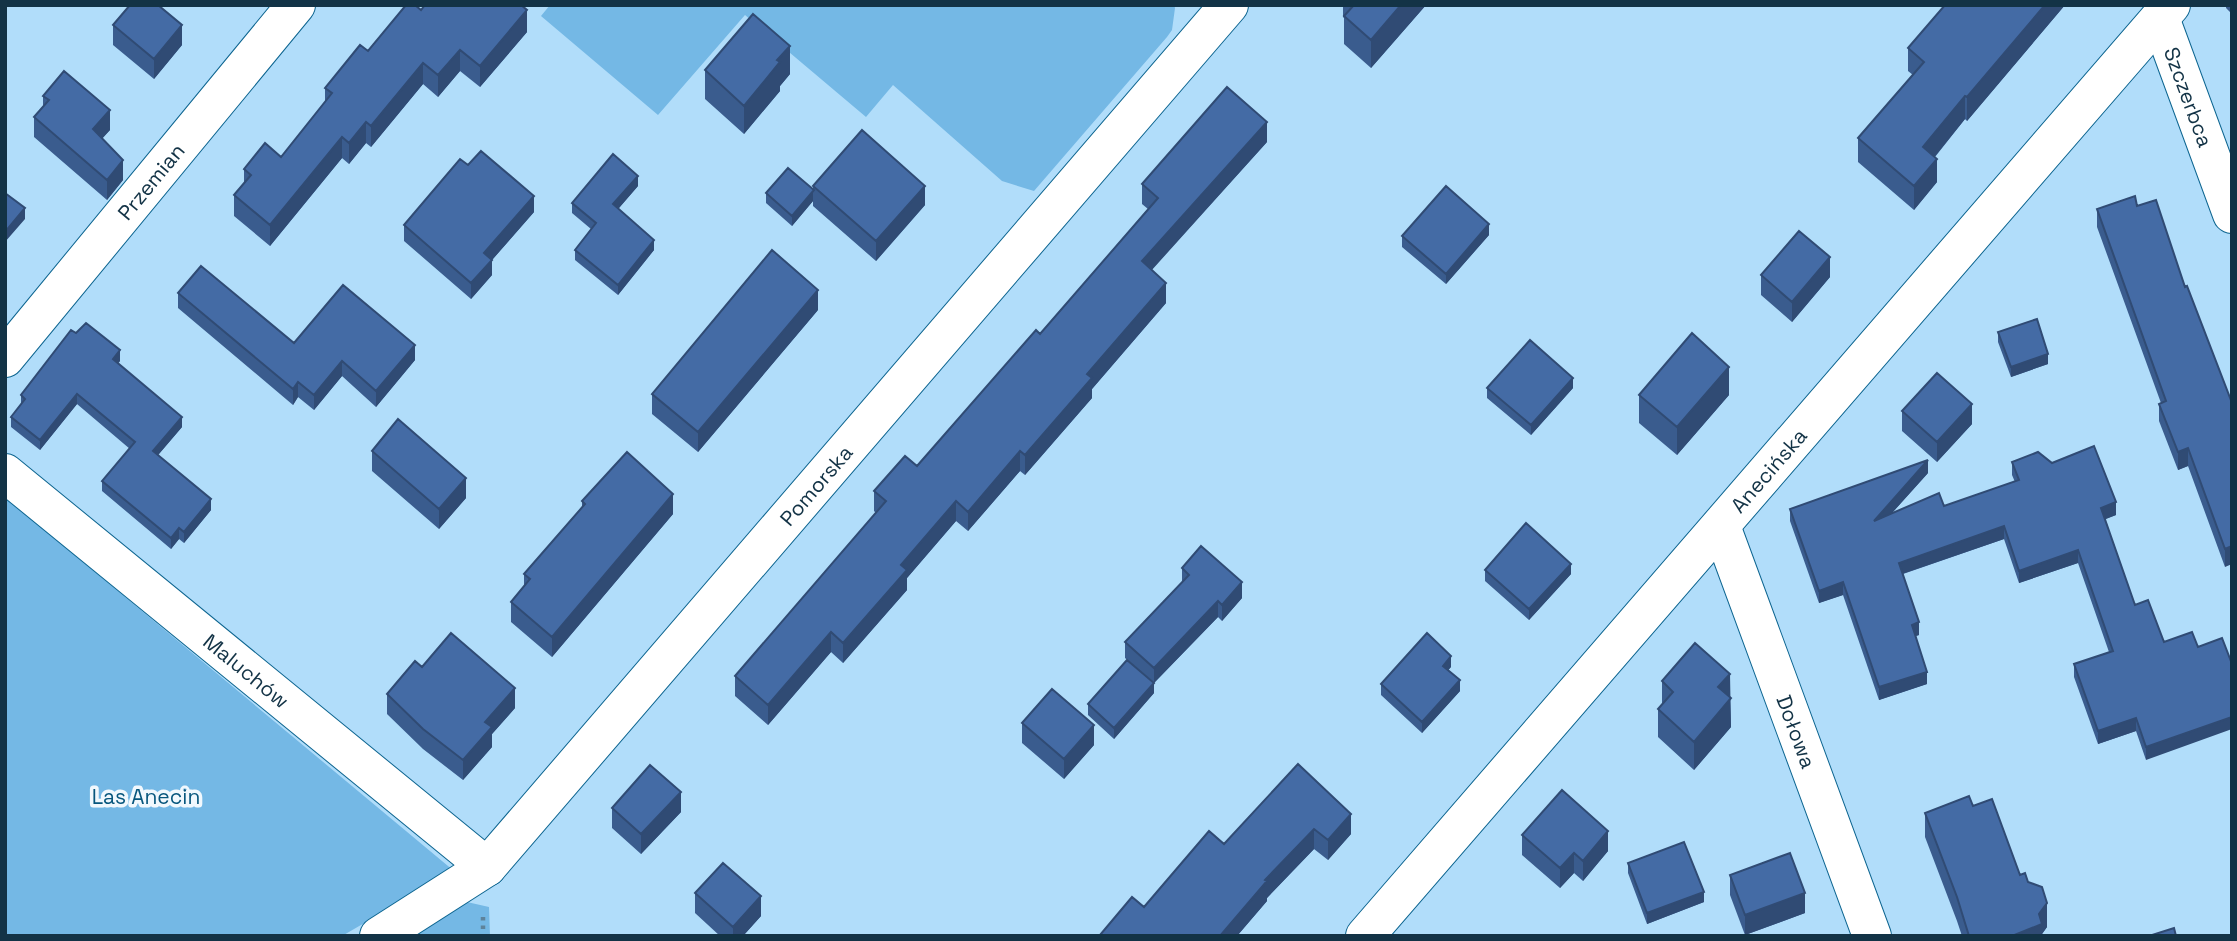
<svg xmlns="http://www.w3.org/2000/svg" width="2237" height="941" font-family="'Space Grotesk',sans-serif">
	<rect width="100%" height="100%" fill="#b1ddfa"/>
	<path fill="#74b8e5" d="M 550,5 L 1174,5 L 1175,8 L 1172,30 L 1167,37 L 1034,191 L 1002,181 L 893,85 L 866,117 L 745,15 L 658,115 L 541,16 Z
		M 5,497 L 454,871 L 342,936 L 5,936 Z
		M 467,902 L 489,907 L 490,936 L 399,936 Z"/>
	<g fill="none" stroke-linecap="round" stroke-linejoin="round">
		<g stroke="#0d6590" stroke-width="40">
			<g id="street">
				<path id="s1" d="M 2160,18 L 2232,214"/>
				<path id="s2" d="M 5,358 L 296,5"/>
				<path id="s3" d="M 5,473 L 487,867"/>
				<path id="s4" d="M 1721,526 L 1872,936"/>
				<path id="s5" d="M 379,936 L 487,867 L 1229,5"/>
				<path id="s6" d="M 1365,936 L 2171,5"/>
			</g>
		</g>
		<path stroke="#5e839b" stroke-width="4.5" stroke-dasharray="3.5 5" stroke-linecap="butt" d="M 483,917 L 483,936"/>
		<use href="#street" stroke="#fff" stroke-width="38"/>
	</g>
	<path fill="#3a5c8e" d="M 1343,5 L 1426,5 L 1371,68 L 1344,44 L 1344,18 L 1343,17 Z
		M 2065,5 L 1967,121 L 1965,119 L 1935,157 L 1937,182 L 1914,210 L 1858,162 L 1858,138 L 1913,75 L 1908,71 L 1908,48 Z
		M 2226,5 L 2232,5 L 2232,14 L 2226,8 Z
		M 421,10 L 527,32 L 480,87 L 460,71 L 438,97 L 423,84 L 371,147 L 366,143 L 349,164 L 342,158 L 270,246 L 234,216 L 234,195 L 244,184 L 244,169 L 281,157 L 325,102 L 325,88 L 368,51 Z
		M 113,25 L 182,45 L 154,79 L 113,45 Z
		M 705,70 L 790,74 L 780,86 L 780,91 L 744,134 L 705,99 Z
		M 43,96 L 110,130 L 102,138 L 123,180 L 107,200 L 34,137 L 34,117 L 43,106 Z
		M 1267,142 L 1151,270 L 1166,303 L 1092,389 L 1092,398 L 1025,475 L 1020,471 L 968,531 L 956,521 L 907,578 L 907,590 L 843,663 L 831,652 L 768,725 L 735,696 L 735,676 L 876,513 L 874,511 L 874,491 L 917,466 L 1040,334 L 1148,209 L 1142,204 L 1142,184 Z
		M 468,165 L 534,212 L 492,260 L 492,275 L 471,299 L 404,241 L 404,225 Z
		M 638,186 L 618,209 L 654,250 L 618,295 L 575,260 L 575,250 L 591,229 L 572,213 L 572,203 Z
		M 813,186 L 925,205 L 876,261 L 813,206 L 813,201 L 792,226 L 766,203 L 766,193 L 813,190 Z
		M 2137,206 L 2185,287 L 2232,403 L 2225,567 L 2188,466 L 2178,470 L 2159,421 L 2159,404 L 2161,403 L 2097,227 L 2097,209 Z
		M 1489,235 L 1446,284 L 1402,247 L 1402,236 Z
		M 1761,275 L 1830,277 L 1792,322 L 1761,295 Z
		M 178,293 L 294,343 L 415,360 L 376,407 L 342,376 L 314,410 L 298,397 L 293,405 L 178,308 Z
		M 818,310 L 698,452 L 652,414 L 652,394 Z
		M 1998,332 L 2048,364 L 2011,377 L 1998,342 Z
		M 76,333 L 120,361 L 118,363 L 182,427 L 158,455 L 211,510 L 184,543 L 179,539 L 171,549 L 102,491 L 102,481 L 130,449 L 77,404 L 40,450 L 11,427 L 11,417 L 21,405 L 21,395 Z
		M 1487,388 L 1573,388 L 1531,435 L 1487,398 Z
		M 1639,395 L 1729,395 L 1677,455 L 1639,423 Z
		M 1902,411 L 1972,424 L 1937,462 L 1902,431 Z
		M 372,451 L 466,498 L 439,529 L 372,471 Z
		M 2012,462 L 2116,515 L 2105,519 L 2135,605 L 2148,600 L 2146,760 L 2136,731 L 2098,744 L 2074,677 L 2074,664 L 2109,652 L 2078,563 L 2019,583 L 2004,539 L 1903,574 L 1919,635 L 1916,636 L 1927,684 L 1879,700 L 1843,595 L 1819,603 L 1790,521 L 1790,509 L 1928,473 L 1892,513 L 1944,506 L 2015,482 L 2012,475 Z
		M 582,501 L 673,514 L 552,657 L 511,622 L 511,602 L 524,586 L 524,574 L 582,507 Z
		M 1182,568 L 1242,598 L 1222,621 L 1218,617 L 1154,683 L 1154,693 L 1114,739 L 1088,715 L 1088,704 L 1152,681 L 1125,658 L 1125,642 L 1182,583 Z
		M 1485,570 L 1571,574 L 1529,620 L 1485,581 Z
		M 422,667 L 515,708 L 492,734 L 492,747 L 463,780 L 423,749 L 387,714 L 387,694 Z
		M 1451,667 L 1448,670 L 1460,691 L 1422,733 L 1381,695 L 1381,684 Z
		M 1662,681 L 1730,697 L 1731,727 L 1694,770 L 1658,737 L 1658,709 L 1662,705 Z
		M 1022,723 L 1094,745 L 1064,779 L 1022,743 Z
		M 1298,764 L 1351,834 L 1328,860 L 1314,849 L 1267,898 L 1267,901 L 1237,936 L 1100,936 L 1144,907 L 1224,844 Z
		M 1973,806 L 2020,875 L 2047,927 L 2042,934 L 2042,936 L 1962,936 L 1957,921 L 1925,837 L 1925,813 Z
		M 612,808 L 681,812 L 641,854 L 612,828 Z
		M 1522,835 L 1608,851 L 1583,881 L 1574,873 L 1560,888 L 1522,855 Z
		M 1628,863 L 1704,902 L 1647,924 L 1628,873 Z
		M 1730,875 L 1805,913 L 1745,935 L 1730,895 Z
		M 695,893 L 761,916 L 743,936 L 720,936 L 695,913 Z"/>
	<path fill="#304b74" d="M 1401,5 L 1426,5 L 1371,68 L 1371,40 Z
		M 2045,5 L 2065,5 L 1967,121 L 1967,97 Z
		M 527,10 L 527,32 L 480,87 L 480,66 Z
		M 182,25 L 182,45 L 154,79 L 154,59 Z
		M 790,46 L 790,74 L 780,86 L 780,91 L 744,134 L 744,106 L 777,60 Z
		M 460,50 L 460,71 L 438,97 L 438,75 Z
		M 423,63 L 423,84 L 371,147 L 371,126 Z
		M 1965,96 L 1965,119 L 1923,171 L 1923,147 Z
		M 110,110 L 110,130 L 93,149 L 93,129 Z
		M 366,122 L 366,143 L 349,164 L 349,143 Z
		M 1267,122 L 1267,142 L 1142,281 L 1142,261 Z
		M 342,137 L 342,158 L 270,246 L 270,225 Z
		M 1937,159 L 1937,182 L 1914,210 L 1914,186 Z
		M 123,160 L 123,180 L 107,200 L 107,180 Z
		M 638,176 L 638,186 L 613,215 L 613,204 Z
		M 925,186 L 925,205 L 876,261 L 876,241 Z
		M 813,191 L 813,201 L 792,226 L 792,216 Z
		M 534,196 L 534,212 L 492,260 L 492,275 L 471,299 L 471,283 L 484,253 Z
		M 25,208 L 25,219 L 5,242 L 5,232 Z
		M 1489,224 L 1489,235 L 1446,284 L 1446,274 Z
		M 654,240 L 654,250 L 618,295 L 618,285 Z
		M 1830,257 L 1830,277 L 1792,322 L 1792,302 Z
		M 1166,283 L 1166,303 L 1092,389 L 1092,398 L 1025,475 L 1025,455 L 1087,374 Z
		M 818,290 L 818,310 L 698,452 L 698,432 Z
		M 415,345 L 415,360 L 376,407 L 376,391 Z
		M 120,350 L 120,361 L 113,369 L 113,359 Z
		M 2048,354 L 2048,364 L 2011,377 L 2011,367 Z
		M 342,361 L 342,376 L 314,410 L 314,395 Z
		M 1729,367 L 1729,395 L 1677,455 L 1677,427 Z
		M 1573,378 L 1573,388 L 1531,435 L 1531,425 Z
		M 298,382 L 298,397 L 293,405 L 293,389 Z
		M 77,394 L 77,404 L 40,450 L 40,440 Z
		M 1972,404 L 1972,424 L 1937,462 L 1937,442 Z
		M 182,417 L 182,427 L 153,461 L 153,451 Z
		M 2188,448 L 2188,466 L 2178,470 L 2178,452 Z
		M 1020,451 L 1020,471 L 968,531 L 968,512 Z
		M 1928,460 L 1928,473 L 1874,533 L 1874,521 Z
		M 466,478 L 466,498 L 439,529 L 439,509 Z
		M 673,494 L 673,514 L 552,657 L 552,637 Z
		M 211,499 L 211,510 L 184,543 L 184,532 Z
		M 956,501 L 956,521 L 907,578 L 907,590 L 843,663 L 843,643 L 901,565 Z
		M 2116,502 L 2116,515 L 2101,521 L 2101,508 Z
		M 2004,526 L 2004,539 L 1899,575 L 1899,563 Z
		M 179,528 L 179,539 L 171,549 L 171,538 Z
		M 2232,546 L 2232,564 L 2225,567 L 2225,549 Z
		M 2078,550 L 2078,563 L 2019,583 L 2019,571 Z
		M 1571,564 L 1571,574 L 1529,620 L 1529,609 Z
		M 1242,582 L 1242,598 L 1222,621 L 1222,605 Z
		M 1843,582 L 1843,595 L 1819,603 L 1819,591 Z
		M 1218,601 L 1218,617 L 1154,683 L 1154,668 Z
		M 1919,622 L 1919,635 L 1912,637 L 1912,625 Z
		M 831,632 L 831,652 L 768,725 L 768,705 Z
		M 1451,656 L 1451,667 L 1443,676 L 1443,666 Z
		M 1927,672 L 1927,684 L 1879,700 L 1879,687 Z
		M 1730,674 L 1731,727 L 1694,770 L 1694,742 L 1718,687 Z
		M 1460,680 L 1460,691 L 1422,733 L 1422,722 Z
		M 1154,683 L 1154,693 L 1114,739 L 1114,728 Z
		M 515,688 L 515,708 L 492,734 L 492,747 L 463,780 L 463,760 L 485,722 Z
		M 2232,717 L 2232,729 L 2146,760 L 2146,747 Z
		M 2136,718 L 2136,731 L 2098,744 L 2098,731 Z
		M 1094,725 L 1094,745 L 1064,779 L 1064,759 Z
		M 681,792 L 681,812 L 641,854 L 641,834 Z
		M 1351,814 L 1351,834 L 1328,860 L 1328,840 Z
		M 1314,829 L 1314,849 L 1267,898 L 1267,901 L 1237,936 L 1220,936 L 1265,880 Z
		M 1608,831 L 1608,851 L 1583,881 L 1583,861 Z
		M 1574,853 L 1574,873 L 1560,888 L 1560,868 Z
		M 1704,892 L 1704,902 L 1647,924 L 1647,913 Z
		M 1805,893 L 1805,913 L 1745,935 L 1745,915 Z
		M 761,896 L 761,916 L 743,936 L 733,936 L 733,927 Z
		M 2047,903 L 2047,927 L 2042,934 L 2042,936 L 2012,936 L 2039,914 Z"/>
	<path fill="#446ba5" stroke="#304b74" stroke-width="2" d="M 130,5 L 158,5 L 182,25 L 154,59 L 113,25 Z
		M 406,5 L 415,5 L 421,10 L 425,5 L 521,5 L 527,10 L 480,66 L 460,50 L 438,75 L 423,63 L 371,126 L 366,122 L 349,143 L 342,137 L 270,225 L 234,195 L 251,175 L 244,169 L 265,143 L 281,157 L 332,93 L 325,88 L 360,45 L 368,51 Z
		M 1354,5 L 1401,5 L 1371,40 L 1344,16 Z
		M 1945,5 L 2045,5 L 1967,97 L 1965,96 L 1923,147 L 1937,159 L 1914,186 L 1858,138 L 1924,62 L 1908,48 Z
		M 753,14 L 790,46 L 777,60 L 780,62 L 744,106 L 705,70 Z
		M 64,71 L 110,110 L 93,129 L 123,160 L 107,180 L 34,117 L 49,100 L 43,96 Z
		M 1227,87 L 1267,122 L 1142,261 L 1166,283 L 1087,374 L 1092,378 L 1025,455 L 1020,451 L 968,512 L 956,501 L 901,565 L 907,570 L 843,643 L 831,632 L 768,705 L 735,676 L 886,501 L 874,491 L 905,456 L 917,466 L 1036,330 L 1040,334 L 1158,198 L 1142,184 Z
		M 862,130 L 925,186 L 876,241 L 813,186 Z
		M 481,151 L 534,196 L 484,253 L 492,260 L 471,283 L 404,225 L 460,159 L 468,165 Z
		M 613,154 L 638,176 L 613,204 L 654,240 L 618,285 L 575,250 L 596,223 L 572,203 Z
		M 788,168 L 814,190 L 792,216 L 766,193 Z
		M 1446,186 L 1489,224 L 1446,274 L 1402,236 Z
		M 5,193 L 25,208 L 5,232 Z
		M 2135,196 L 2137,206 L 2156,200 L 2185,287 L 2187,286 L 2232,403 L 2232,546 L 2225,549 L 2188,448 L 2178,452 L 2159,404 L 2166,401 L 2097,209 Z
		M 1799,231 L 1830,257 L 1792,302 L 1761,275 Z
		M 772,250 L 818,290 L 698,432 L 652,394 Z
		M 201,266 L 294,343 L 343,285 L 415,345 L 376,391 L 342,361 L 314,395 L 298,382 L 293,389 L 178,293 Z
		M 2037,319 L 2048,354 L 2011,367 L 1998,332 Z
		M 86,323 L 120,350 L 113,359 L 182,417 L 153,451 L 211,499 L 184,532 L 179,528 L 171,538 L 102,481 L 135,442 L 77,394 L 40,440 L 11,417 L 25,399 L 21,395 L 71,330 L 76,333 Z
		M 1692,333 L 1729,367 L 1677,427 L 1639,395 Z
		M 1530,340 L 1573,378 L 1531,425 L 1487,388 Z
		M 1937,373 L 1972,404 L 1937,442 L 1902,411 Z
		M 398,419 L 466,478 L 439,509 L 372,451 Z
		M 2094,446 L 2116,502 L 2101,508 L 2135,605 L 2148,600 L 2164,642 L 2192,632 L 2198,647 L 2222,638 L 2232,664 L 2232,717 L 2146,747 L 2136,718 L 2098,731 L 2074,664 L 2113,651 L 2078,550 L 2019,571 L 2004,526 L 1899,563 L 1919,622 L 1912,625 L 1927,672 L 1879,687 L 1843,582 L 1819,591 L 1790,509 L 1928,460 L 1874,521 L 1939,493 L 1944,506 L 2019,480 L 2012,462 L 2038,452 L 2052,463 Z
		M 627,452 L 673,494 L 552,637 L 511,602 L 530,579 L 524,574 L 585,504 L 582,501 Z
		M 1526,523 L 1571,564 L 1529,609 L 1485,570 Z
		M 1201,546 L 1242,582 L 1222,605 L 1218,601 L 1154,668 L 1125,642 L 1189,575 L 1182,568 Z
		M 451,633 L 515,688 L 485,722 L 492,727 L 463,760 L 423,729 L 387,694 L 415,661 L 422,667 Z
		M 1427,633 L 1451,656 L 1443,666 L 1460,680 L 1422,722 L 1381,684 Z
		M 1695,643 L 1730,674 L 1718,687 L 1731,698 L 1694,742 L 1658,709 L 1673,692 L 1662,681 Z
		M 1127,660 L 1154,683 L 1114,728 L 1088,704 Z
		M 1052,689 L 1094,725 L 1064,759 L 1022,723 Z
		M 1298,764 L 1351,814 L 1328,840 L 1314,829 L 1265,880 L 1267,881 L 1220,936 L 1101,936 L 1100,935 L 1132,897 L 1144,907 L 1209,831 L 1224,844 Z
		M 650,765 L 681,792 L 641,834 L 612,808 Z
		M 1562,790 L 1608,831 L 1583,861 L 1574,853 L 1560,868 L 1522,835 Z
		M 1969,796 L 1973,806 L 1992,799 L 2020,875 L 2025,873 L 2028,882 L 2042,887 L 2047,903 L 2039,914 L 2042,924 L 2012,936 L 1969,936 L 1957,897 L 1925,813 Z
		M 1684,842 L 1704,892 L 1647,913 L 1628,863 Z
		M 1790,853 L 1805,893 L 1745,915 L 1730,875 Z
		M 723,863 L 761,896 L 733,927 L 695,893 Z
		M 2174,928 L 2176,936 L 2149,936 Z"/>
	<g text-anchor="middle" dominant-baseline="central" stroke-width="7" stroke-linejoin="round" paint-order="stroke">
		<g font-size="21" fill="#133346" stroke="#f1f8fd">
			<text stroke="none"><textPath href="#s1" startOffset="84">Szczerbca</textPath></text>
			<text stroke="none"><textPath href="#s2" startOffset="229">Przemian</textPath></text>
			<text stroke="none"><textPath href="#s6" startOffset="616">Anecińska</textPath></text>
			<text stroke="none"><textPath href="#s5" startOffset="632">Pomorska</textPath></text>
			<text stroke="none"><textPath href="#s3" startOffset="312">Maluchów</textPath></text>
			<text stroke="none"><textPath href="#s4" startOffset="219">Dołowa</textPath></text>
		</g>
		<g font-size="21" fill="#07567d" stroke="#f1f8fd">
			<text x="146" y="796">Las Anecin</text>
		</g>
	</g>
	<rect width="2237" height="941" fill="none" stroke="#133346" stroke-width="14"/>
</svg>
